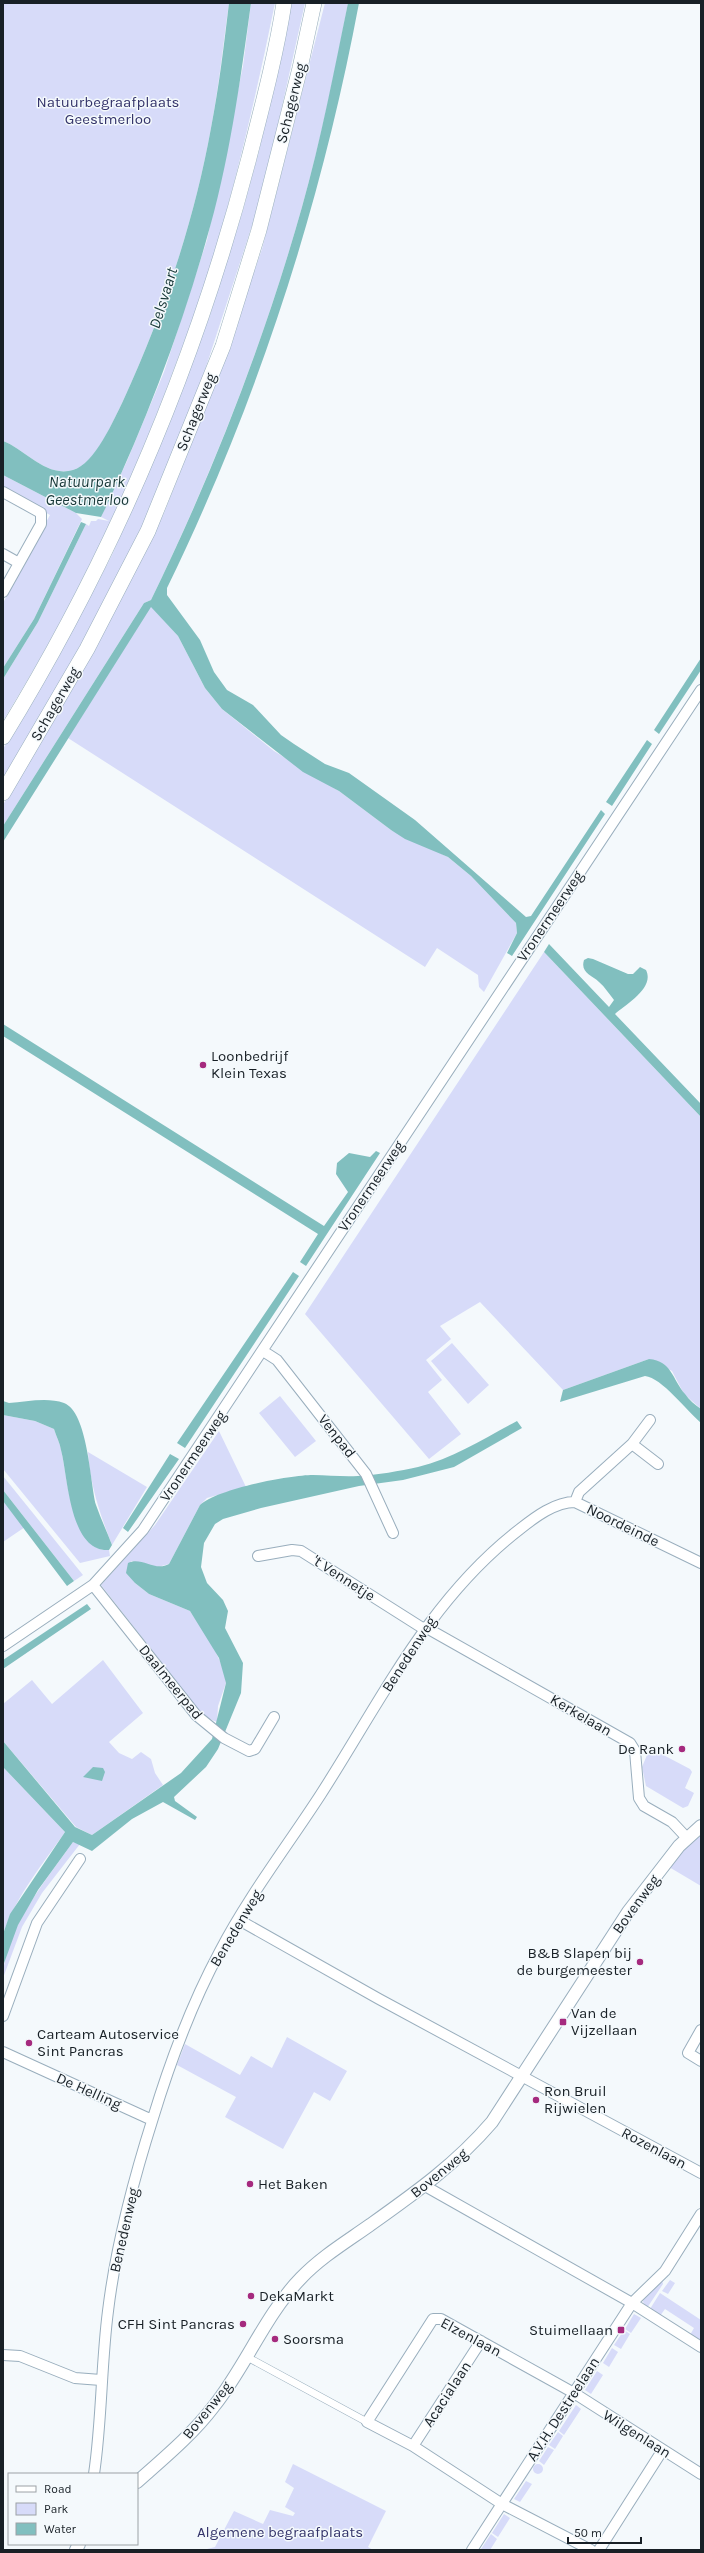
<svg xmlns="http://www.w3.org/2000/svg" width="704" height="2553" font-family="Karla,sans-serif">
	<rect width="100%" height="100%" fill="#f4f9fc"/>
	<path fill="#d7dbf9" d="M 3,3 L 229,3 C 223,45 219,87 211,128 C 194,222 163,314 123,401 C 114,419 95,465 73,470 C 46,478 25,449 3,441 Z
		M 251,3 L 275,3 C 256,96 235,188 207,278 C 199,305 188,332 178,358 C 132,485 74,606 3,721 L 3,679 L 38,622 L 86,524 L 89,526 L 91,521 L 96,521 L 98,519 L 109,521 L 101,517 L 127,461 L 164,372 L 207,240 L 243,66 Z
		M 290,3 L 305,3 L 263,192 L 189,419 L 140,537 L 86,639 L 3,782 L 3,749 L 74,628 L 112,555 L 170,422 L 210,315 L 243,210 L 259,151 Z
		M 325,3 L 348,3 C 335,71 321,140 302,207 C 264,342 212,474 151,600 L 144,603 L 3,826 L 3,805 L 118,605 L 164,513 L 216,381 L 262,249 Z
		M 3,475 L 76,513 L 82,519 L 34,619 L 3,668 L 3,603 L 50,515 L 3,488 Z
		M 151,606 L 178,636 L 205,688 L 222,709 L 274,751 L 339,791 L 391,830 L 448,857 L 471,876 L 516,923 L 517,933 L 484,992 L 479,987 L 478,975 L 437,948 L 425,967 L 68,738 Z
		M 544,952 L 701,1117 L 701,1409 L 684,1394 L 672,1371 L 649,1359 L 563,1390 L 480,1302 L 440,1326 L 451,1339 L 426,1360 L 442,1380 L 428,1392 L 461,1434 L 429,1459 L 305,1314 Z
		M 452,1343 L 489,1385 L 468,1404 L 431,1361 Z
		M 280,1396 L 316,1441 L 295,1457 L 259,1413 Z
		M 3,1415 L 35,1421 L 54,1429 C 56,1436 60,1443 61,1449 C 67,1473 71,1552 109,1550 L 110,1556 L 80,1563 L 3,1469 Z
		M 219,1431 L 246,1487 L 207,1498 L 200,1505 L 169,1564 L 158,1567 L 131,1561 L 135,1583 L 149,1594 L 190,1611 L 211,1642 L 225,1672 L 226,1683 L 218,1706 L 217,1722 L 207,1718 L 198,1709 L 101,1585 L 155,1525 Z
		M 88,1452 L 147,1487 L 112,1545 C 100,1514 90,1485 88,1452 Z
		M 3,1476 L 83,1575 L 74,1581 L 3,1490 Z
		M 3,1501 L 25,1527 L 3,1542 Z
		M 103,1660 L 143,1713 L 109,1742 L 119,1753 L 132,1759 L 141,1752 L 151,1759 L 155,1773 L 163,1785 L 92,1835 L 76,1827 L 3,1741 L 3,1704 L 32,1680 L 52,1704 Z
		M 650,1748 L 690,1769 L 692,1772 L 685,1788 L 694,1793 L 688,1806 L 683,1808 L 646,1786 L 642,1767 Z
		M 3,1767 L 65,1832 C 42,1865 16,1896 3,1934 Z
		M 701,1835 L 701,1886 L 669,1867 L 685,1848 Z
		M 73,1842 L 80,1844 L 42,1893 L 22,1927 L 3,1978 C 3,1931 47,1879 73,1842 Z
		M 287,2037 L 347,2071 L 330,2101 L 314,2092 L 283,2149 L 225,2117 L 236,2097 L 177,2065 L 185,2044 L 240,2075 L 251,2056 L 272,2068 Z
		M 662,2280 L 663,2284 L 647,2308 L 643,2302 L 644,2295 Z
		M 670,2280 L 675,2283 L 668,2294 L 662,2291 Z
		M 660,2293 L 701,2320 L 701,2340 L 690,2335 L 694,2328 L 665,2309 L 660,2316 L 650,2309 Z
		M 634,2314 L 641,2318 L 631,2333 L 625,2329 Z
		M 624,2330 L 630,2334 L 621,2349 L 614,2345 Z
		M 612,2348 L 618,2352 L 609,2367 L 603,2363 Z
		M 597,2371 L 603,2375 L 591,2394 L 585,2390 Z
		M 576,2405 L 581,2409 L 564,2435 L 559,2431 Z
		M 558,2432 L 563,2436 L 555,2449 L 549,2445 Z
		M 548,2447 L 554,2450 L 544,2465 L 539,2461 Z
		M 293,2464 L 386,2511 L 368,2547 L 373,2550 L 203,2550 L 215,2547 L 234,2511 L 263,2524 L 270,2510 L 293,2516 L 295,2513 L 285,2507 L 294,2488 L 285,2482 Z
		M533 2469a5 5 0 1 1 10 0a5 5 0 1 1-10 0Z
		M 526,2481 L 532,2484 L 520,2502 L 514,2499 Z
		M 504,2514 L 510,2518 L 498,2537 L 492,2533 Z
		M 491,2534 L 497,2539 L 490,2550 L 481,2549 Z"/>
	<path fill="#81bfbf" d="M 229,3 L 251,3 C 240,83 229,164 206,241 C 180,333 146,421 106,507 L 101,517 L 76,513 L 3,475 L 3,441 C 25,449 46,478 73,470 C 95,464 114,419 123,401 C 163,314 194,222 211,128 C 219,87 224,45 229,3 Z
		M 348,3 L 359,3 C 321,206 257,403 167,588 L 167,595 L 200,640 L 214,672 L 227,690 L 253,705 L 281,735 L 294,744 L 325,764 L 349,773 L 415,820 L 526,917 L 531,916 L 601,810 L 605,814 L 512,956 L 507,953 L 517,933 L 516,923 L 471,876 L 448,857 L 405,839 L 391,830 L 339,791 L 303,772 L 222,709 L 205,688 L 178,636 L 151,607 L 3,842 L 3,826 L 144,603 L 151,600 C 212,475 264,342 302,207 C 321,140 334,71 348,3 Z
		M 81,522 L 86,524 L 38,622 L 3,679 L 3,668 L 34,619 Z
		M 701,658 L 701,670 L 659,734 L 654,730 Z
		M 647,740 L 652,744 L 612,806 L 606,802 Z
		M 549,944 L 609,1007 L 614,1000 C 609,994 605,987 599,982 C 592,975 580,973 584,960 L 588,958 L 593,959 L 628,974 L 633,974 L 640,967 L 646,970 C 655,988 626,1004 615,1014 L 701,1104 L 701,1117 L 544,952 Z
		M 3,1024 L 324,1226 L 348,1192 L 336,1174 L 337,1163 L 349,1153 L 370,1157 L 376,1151 L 380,1153 L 306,1266 L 300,1262 L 318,1234 L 3,1036 Z
		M 293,1272 L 299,1276 L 185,1448 L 177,1443 Z
		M 649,1359 C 672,1361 672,1379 685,1394 C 689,1400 695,1405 701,1409 L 701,1423 C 686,1410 662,1378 645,1376 L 560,1402 L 563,1390 Z
		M 3,1401 L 9,1403 C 26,1402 47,1397 64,1403 C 88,1412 90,1482 96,1505 C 101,1519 107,1532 112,1545 L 109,1550 C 69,1553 68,1475 61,1450 C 60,1443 56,1436 54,1429 L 35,1421 L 3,1415 Z
		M 517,1421 L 522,1428 L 454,1467 L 403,1480 L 359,1486 L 261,1508 L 223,1519 L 215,1524 L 204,1543 L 201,1567 L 207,1583 L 223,1600 L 228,1611 L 225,1628 L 243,1663 L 241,1693 L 218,1749 L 206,1767 L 174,1797 L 175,1801 L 197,1817 L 195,1820 L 163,1802 L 132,1819 L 92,1851 L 73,1842 L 38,1890 L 18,1925 L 3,1966 L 3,1934 L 10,1914 L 65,1832 L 3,1767 L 3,1741 L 75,1827 L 92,1835 L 181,1773 L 212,1739 L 226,1683 L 219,1658 L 190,1611 L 149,1594 L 135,1583 L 126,1573 L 128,1563 C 141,1556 155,1572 169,1564 L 200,1505 C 217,1489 289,1475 313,1475 C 328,1475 343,1477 358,1476 C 377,1475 400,1471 418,1467 C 454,1458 485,1438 517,1421 Z
		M 170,1454 L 179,1459 L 128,1532 L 123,1528 Z
		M 3,1490 L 74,1581 L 67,1586 L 3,1501 Z
		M 87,1604 L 91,1609 L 3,1669 L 3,1660 Z
		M 93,1767 L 103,1768 L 105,1772 L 102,1781 L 83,1777 Z"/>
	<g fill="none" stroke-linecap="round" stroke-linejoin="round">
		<g stroke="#99aebd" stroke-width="8">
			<path id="pedestrian" d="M 247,2357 L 367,2422"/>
		</g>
		<g stroke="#99aebd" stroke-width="12">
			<path id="minor" d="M 3,492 L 41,513 L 41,524 L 3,592
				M 3,554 L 19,563
				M 263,1351 L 277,1360 L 366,1474 L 393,1533
				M 632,1444 L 658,1464
				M 575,1502 L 579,1492 L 632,1444 L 650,1420
				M 258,1556 L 292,1550 L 301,1551 L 424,1629
				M 93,1585 L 196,1715 L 224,1738 L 249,1751 L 255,1749 L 274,1717
				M 425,1627 L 630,1743 L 635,1751 L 639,1798 L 644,1806 L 672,1822 L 687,1838
				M 3,1646 L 93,1585 L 143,1530 L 701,690
				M 239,1920 L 379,1999 L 701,2173
				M 3,2016 L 37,1923 L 80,1859
				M 701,2030 L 688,2053 L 701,2061
				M 3,2052 L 152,2120
				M 425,2186 L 632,2303 L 701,2347
				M 3,2355 L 20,2356 L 75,2378 L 101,2380
				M 413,2446 L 481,2341
				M 94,2474 C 102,2420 101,2365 108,2311 C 116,2245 133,2181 153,2118 C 170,2062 192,2003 220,1951 C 248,1897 288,1845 321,1794 C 382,1699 429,1599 520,1529 C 535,1517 555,1502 575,1502 L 701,1563
				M 472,2550 L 632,2303 L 665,2271 L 701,2214
				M 591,2550 L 502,2504 L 413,2446 L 367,2422 L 433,2319 L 441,2319 L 574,2393 L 701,2474
				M 599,2550 L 662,2451"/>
		</g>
		<g stroke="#99aebd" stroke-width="14">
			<path id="tertiary" d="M 137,2482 C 164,2458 192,2435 214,2406 C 246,2366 265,2315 301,2278 C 321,2257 346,2242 370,2225 C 415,2193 456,2164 492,2122 L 628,1912 L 679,1846 L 701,1826
				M 76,2550 L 79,2544"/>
		</g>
		<g stroke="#99aebd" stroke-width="16">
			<path id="primary" d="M 3,737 C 113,558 196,361 249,158 C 262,107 276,55 284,3
				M 3,793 L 87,649 L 148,531 L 223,346 L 259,230 L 300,68 L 314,3"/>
		</g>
		<use href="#pedestrian" stroke="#fff" stroke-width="7"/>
		<use href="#minor" stroke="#fff" stroke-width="10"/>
		<use href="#tertiary" stroke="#fff" stroke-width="12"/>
		<use href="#primary" stroke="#fff" stroke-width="15"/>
	</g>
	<g fill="#a52a7e" stroke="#f4f9fc" stroke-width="1.5">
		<circle cx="203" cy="1065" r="4"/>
		<circle cx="682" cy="1749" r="4"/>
		<circle cx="640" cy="1962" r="4"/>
		<rect x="559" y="2018" width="8" height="8" rx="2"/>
		<circle cx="29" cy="2043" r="4"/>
		<circle cx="536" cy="2100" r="4"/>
		<circle cx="250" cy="2184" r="4"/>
		<circle cx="251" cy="2296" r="4"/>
		<circle cx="243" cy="2324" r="4"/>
		<rect x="617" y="2326" width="8" height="8" rx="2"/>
		<circle cx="275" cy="2339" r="4"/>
	</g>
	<g text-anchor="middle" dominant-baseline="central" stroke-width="3" stroke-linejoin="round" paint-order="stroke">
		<g font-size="15" fill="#33336a" stroke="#f4f9fc">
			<text x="108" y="102">Natuurbegraafplaats<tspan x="108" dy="17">Geestmerloo</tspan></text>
			<text x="280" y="2532">Algemene begraafplaats</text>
		</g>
		<g font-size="15" fill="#182026" stroke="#f4f9fc">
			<text transform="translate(291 103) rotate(-76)">Schagerweg</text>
			<text transform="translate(196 412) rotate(-68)">Schagerweg</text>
			<text transform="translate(55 704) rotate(-60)">Schagerweg</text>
			<text transform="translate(550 916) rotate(-56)">Vronermeerweg</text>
			<text transform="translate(371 1186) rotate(-56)">Vronermeerweg</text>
			<text transform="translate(337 1436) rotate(52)">Venpad</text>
			<text transform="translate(193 1456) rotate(-56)">Vronermeerweg</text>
			<text transform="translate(623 1525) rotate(26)">Noordeinde</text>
			<text transform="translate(344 1578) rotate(33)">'t Vennetje</text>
			<text transform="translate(409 1654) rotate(-57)">Benedenweg</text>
			<text transform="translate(171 1682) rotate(51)">Daalmeerpad</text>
			<text transform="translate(581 1715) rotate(30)">Kerkelaan</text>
			<text transform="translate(636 1904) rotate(-54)">Bovenweg</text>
			<text transform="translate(236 1928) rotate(-59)">Benedenweg</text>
			<text transform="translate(89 2091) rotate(24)">De Helling</text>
			<text transform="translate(654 2148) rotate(28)">Rozenlaan</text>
			<text transform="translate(439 2173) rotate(-39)">Bovenweg</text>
			<text transform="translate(124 2230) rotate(-77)">Benedenweg</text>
			<text transform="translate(471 2337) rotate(28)">Elzenlaan</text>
			<text transform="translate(447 2394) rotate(-57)">Acacialaan</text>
			<text transform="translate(563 2409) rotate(-57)">A.V.H. Destreelaan</text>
			<text transform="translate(207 2410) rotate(-51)">Bovenweg</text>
			<text transform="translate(637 2434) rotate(32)">Wilgenlaan</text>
		</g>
		<g font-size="15" fill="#182026" stroke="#f4f9fc" text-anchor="start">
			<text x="211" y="1056">Loonbedrijf<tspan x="211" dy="17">Klein Texas</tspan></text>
			<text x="674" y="1749" text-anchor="end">De Rank</text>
			<text x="632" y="1953" text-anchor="end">B&amp;B Slapen bij<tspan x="632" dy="17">de burgemeester</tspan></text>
			<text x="571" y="2013">Van de<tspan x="571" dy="17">Vijzellaan</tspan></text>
			<text x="37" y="2034">Carteam Autoservice<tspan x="37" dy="17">Sint Pancras</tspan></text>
			<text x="544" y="2091">Ron Bruil<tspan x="544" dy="17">Rijwielen</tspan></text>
			<text x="258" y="2184">Het Baken</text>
			<text x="259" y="2296">DekaMarkt</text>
			<text x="235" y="2324" text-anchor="end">CFH Sint Pancras</text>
			<text x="613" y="2330" text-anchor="end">Stuimellaan</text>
			<text x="283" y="2339">Soorsma</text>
		</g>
		<g font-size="16" font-style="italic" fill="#183838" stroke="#f4f9fc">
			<text transform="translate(163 298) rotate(-73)">Delsvaart</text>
			<text x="87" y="481">Natuurpark<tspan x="87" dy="18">Geestmerloo</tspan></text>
		</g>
	</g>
	<rect width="704" height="2553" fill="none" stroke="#182026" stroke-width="8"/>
	<rect x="8" y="2473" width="130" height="72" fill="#f4f9fc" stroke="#9ca2a6"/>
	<rect x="16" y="2486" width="20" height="6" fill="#ffffff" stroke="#9ca2a6"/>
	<text x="44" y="2493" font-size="12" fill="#182026">Road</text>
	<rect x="16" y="2503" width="20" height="12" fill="#d7dbf9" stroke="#9ca2a6"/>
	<text x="44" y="2513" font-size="12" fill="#182026">Park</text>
	<rect x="16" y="2523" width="20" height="12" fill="#81bfbf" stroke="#9ca2a6"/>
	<text x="44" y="2533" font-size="12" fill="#182026">Water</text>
	<path d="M568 2537v6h73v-6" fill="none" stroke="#182026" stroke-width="2"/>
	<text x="574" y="2537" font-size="12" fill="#182026" stroke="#f4f9fc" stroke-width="3" paint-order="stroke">50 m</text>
</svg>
